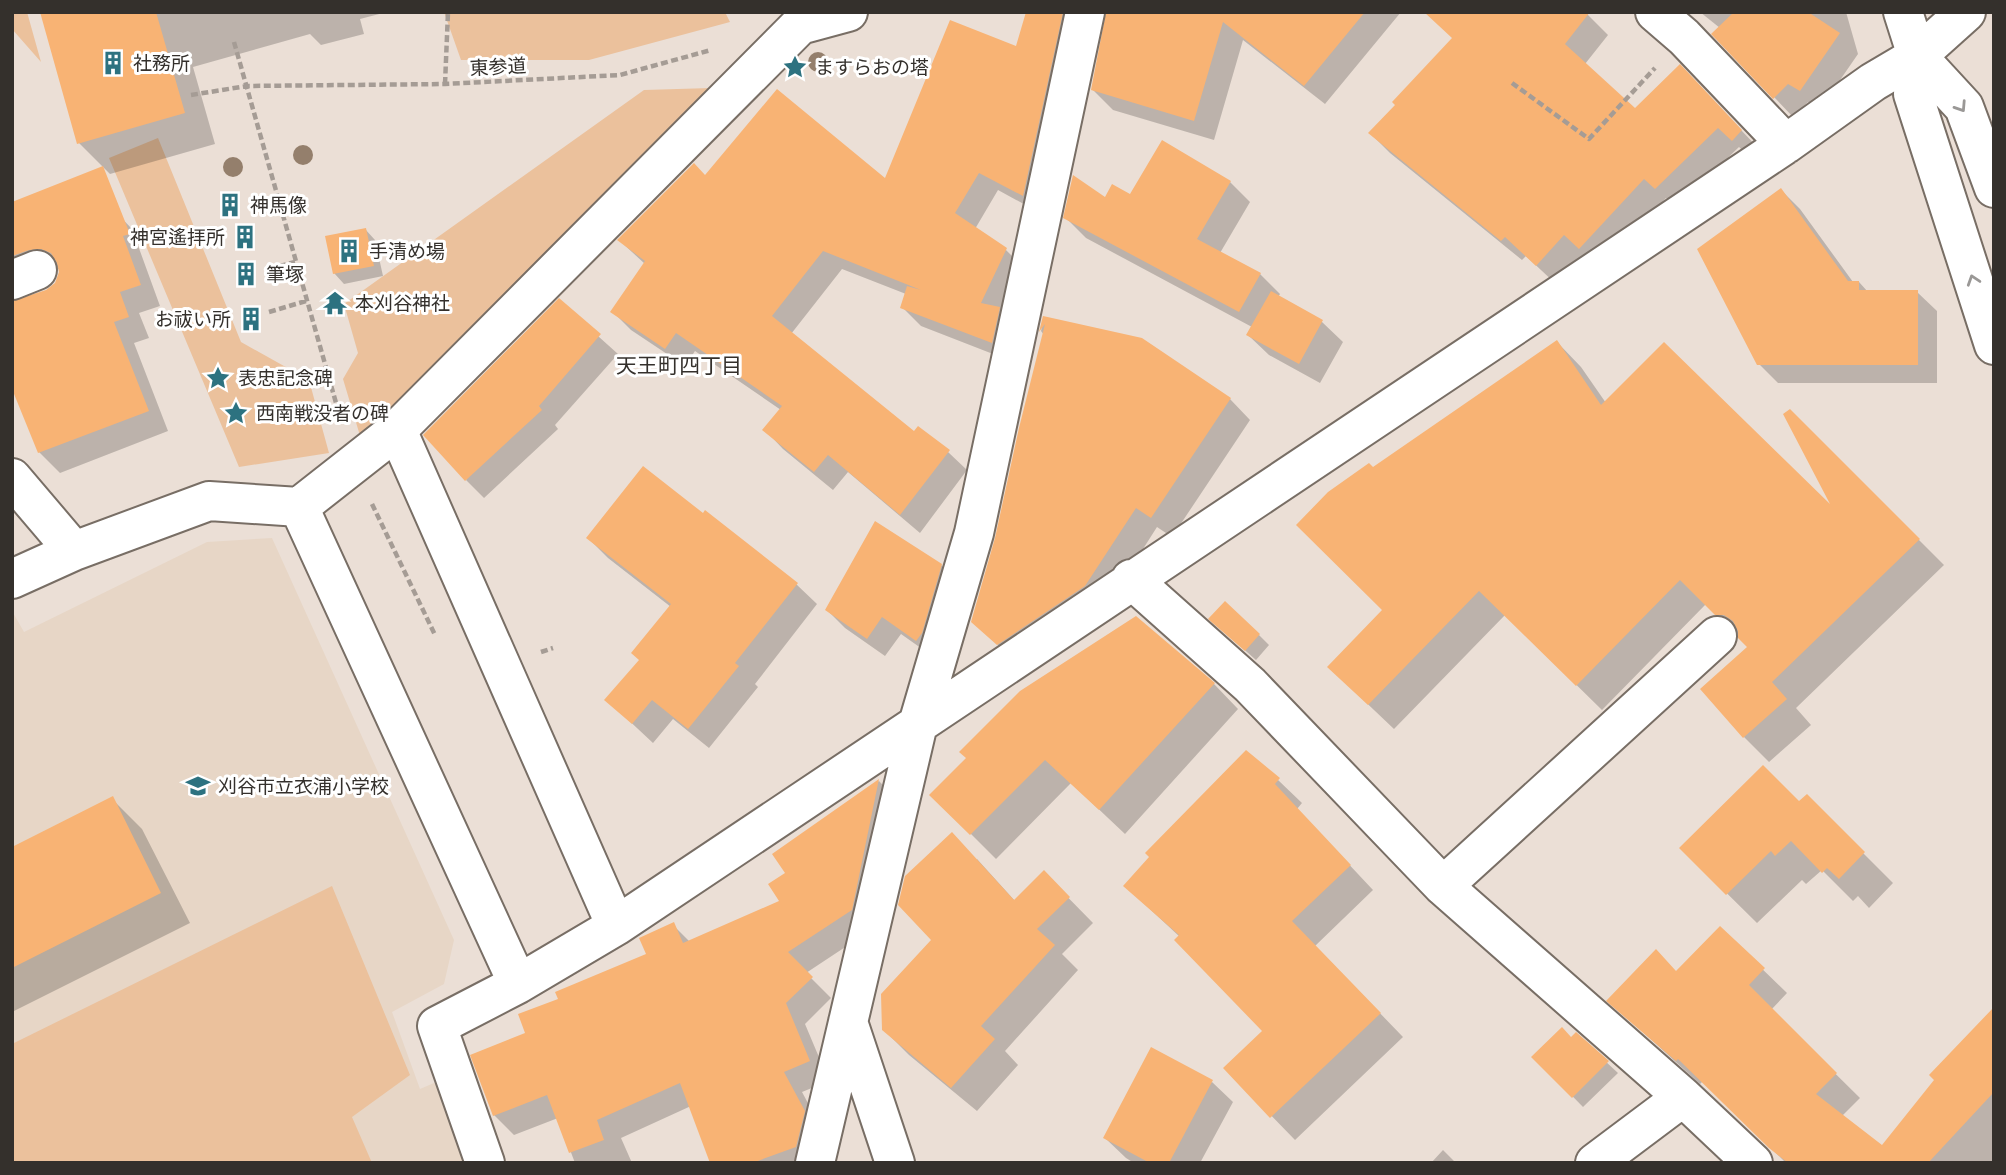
<svg xmlns="http://www.w3.org/2000/svg" width="2006" height="1175" font-family="'Roboto Serif','Noto Sans JP',serif">
	<rect width="100%" height="100%" fill="#ebdfd6"/>
	<path fill="#e7d6c6" d="M 272,538 L 454,940 L 444,984 L 392,1012 L 420,1089 L 441,1080 L 472,1163 L 12,1163 L 12,611 L 24,632 L 207,542 Z"/>
	<path fill="#ebc19c" d="M 12,12 L 27,12 L 41,62 L 12,29 Z
		M 444,12 L 725,12 L 730,22 L 589,60 L 461,60 Z
		M 711,88 L 361,439 L 343,379 L 358,353 L 344,304 L 644,90 Z
		M 158,138 L 241,342 L 309,380 L 329,453 L 239,467 L 109,158 Z
		M 332,886 L 410,1075 L 352,1117 L 372,1163 L 12,1163 L 12,1044 Z"/>
	<path fill="#0003" d="M 42,12 L 387,12 L 360,19 L 364,34 L 321,45 L 310,34 L 193,67 L 215,144 L 110,174 L 79,143 Z
		M 1117,12 L 1401,12 L 1325,104 L 1243,40 L 1214,140 L 1113,110 L 1093,90 Z
		M 1585,12 L 1608,35 L 1585,64 L 1635,111 L 1700,87 L 1761,151 L 1753,160 L 1739,147 L 1676,208 L 1666,198 L 1600,268 L 1585,254 L 1557,285 L 1526,256 L 1522,260 L 1390,153 L 1370,133 L 1397,105 L 1453,39 Z
		M 1700,12 L 1846,12 L 1858,54 L 1820,109 L 1808,102 L 1793,117 L 1714,34 L 1720,28 Z
		M 1062,13 L 1081,32 L 1042,214 L 998,190 L 975,229 L 1005,249 L 1024,268 L 1011,361 L 921,326 L 902,307 L 906,294 L 842,269 L 791,334 L 915,433 L 948,452 L 967,470 L 920,533 L 848,472 L 833,490 L 783,449 L 765,430 L 781,410 L 695,351 L 685,366 L 631,330 L 613,312 L 645,264 L 619,240 L 706,177 L 885,181 L 1017,48 Z
		M 1230,182 L 1250,202 L 1220,253 L 1260,274 L 1280,294 L 1278,297 L 1322,322 L 1343,342 L 1320,383 L 1269,355 L 1248,335 L 1252,327 L 1086,238 L 1065,217 L 1105,199 Z
		M 1781,190 L 1800,209 L 1853,282 L 1859,282 L 1868,292 L 1917,292 L 1937,311 L 1937,383 L 1778,383 L 1759,364 Z
		M 12,203 L 112,208 L 132,229 L 160,306 L 139,313 L 149,338 L 134,343 L 168,431 L 60,473 L 39,452 L 47,292 L 55,285 L 60,274 L 60,269 L 51,270 L 12,294 Z
		M 365,229 L 375,240 L 383,276 L 344,284 L 334,273 Z
		M 559,301 L 618,354 L 555,425 L 558,429 L 484,498 L 466,480 Z
		M 1044,319 L 1230,399 L 1250,420 L 1172,537 L 1157,527 L 1106,607 L 1019,665 L 973,621 L 997,538 L 1044,335 L 1041,331 Z
		M 1557,342 L 1581,367 L 1606,403 L 1835,511 L 1790,411 L 1944,565 L 1796,708 L 1811,725 L 1769,762 L 1744,737 L 1750,647 L 1706,604 L 1602,710 L 1505,615 L 1394,729 L 1354,691 L 1385,610 L 1373,469 Z
		M 588,538 L 796,584 L 817,604 L 755,684 L 758,687 L 709,748 L 673,719 L 653,743 L 607,700 L 641,660 L 671,607 L 608,558 Z
		M 941,565 L 959,584 L 935,658 L 901,634 L 885,656 L 845,628 L 827,610 Z
		M 1136,618 L 1214,684 L 1238,709 L 1125,834 L 1071,783 L 996,859 L 932,795 L 968,759 Z
		M 1221,629 L 1259,635 L 1269,645 L 1256,660 Z
		M 1278,780 L 1302,803 L 1297,809 L 1373,890 L 1315,946 L 1403,1037 L 1295,1140 L 1225,1068 L 1264,1031 L 1180,937 L 1125,886 Z
		M 879,781 L 898,801 L 871,930 L 806,973 L 831,998 L 805,1024 L 829,1081 L 802,1092 L 824,1133 L 817,1163 L 712,1163 L 691,1106 L 621,1138 L 632,1163 L 575,1163 L 558,1118 L 514,1135 L 494,1115 L 527,1034 L 560,1000 L 648,955 L 673,925 L 690,942 L 782,901 L 787,874 L 775,855 Z
		M 1807,797 L 1893,883 L 1869,908 L 1858,896 L 1853,901 L 1822,870 L 1806,884 L 1802,880 L 1757,923 L 1681,848 L 1799,804 Z
		M 112,799 L 142,829 L 190,923 L 12,1012 L 12,849 Z
		M 977,859 L 1015,901 L 1044,873 L 1093,923 L 1062,954 L 1078,970 L 1005,1051 L 1018,1065 L 977,1111 L 909,1055 L 884,1030 Z
		M 1720,928 L 1787,993 L 1771,1010 L 1860,1098 L 1842,1116 L 1883,1148 L 1994,1037 L 1994,1163 L 1786,1163 L 1703,1081 L 1700,1084 L 1609,1001 L 1677,973 Z
		M 1576,1034 L 1618,1073 L 1583,1107 L 1534,1057 L 1572,1039 Z
		M 1212,1082 L 1233,1102 L 1200,1163 L 1134,1163 L 1126,1158 L 1105,1138 Z
		M 1443,1150 L 1456,1163 L 1431,1163 Z"/>
	<path fill="#f8b374" d="M 40,12 L 156,12 L 185,113 L 77,144 Z
		M 1026,12 L 1063,12 L 1023,196 L 979,173 L 955,213 L 1007,248 L 981,303 L 1000,307 L 992,343 L 900,308 L 907,286 L 921,290 L 823,251 L 772,316 L 914,431 L 918,426 L 950,450 L 900,515 L 828,455 L 814,472 L 762,430 L 782,406 L 676,333 L 665,349 L 610,312 L 645,261 L 617,240 L 694,163 L 705,175 L 777,89 L 885,178 L 950,20 L 1016,46 Z
		M 1106,12 L 1365,12 L 1304,86 L 1223,22 L 1194,121 L 1091,90 Z
		M 1424,12 L 1590,12 L 1565,44 L 1635,108 L 1680,64 L 1742,130 L 1732,141 L 1718,128 L 1655,189 L 1644,179 L 1579,249 L 1564,235 L 1536,266 L 1505,237 L 1501,241 L 1368,133 L 1395,105 L 1392,102 L 1452,38 Z
		M 1734,12 L 1808,12 L 1840,33 L 1800,91 L 1788,84 L 1773,99 L 1711,34 Z
		M 1162,140 L 1231,181 L 1197,239 L 1261,273 L 1239,312 L 1063,218 L 1073,175 L 1105,197 L 1112,184 L 1130,194 Z
		M 103,166 L 130,234 L 123,236 L 141,285 L 120,292 L 129,317 L 114,322 L 149,411 L 38,453 L 12,389 L 12,301 L 46,290 L 55,283 L 59,272 L 57,263 L 51,253 L 41,249 L 29,250 L 12,256 L 12,202 Z
		M 1781,188 L 1848,281 L 1859,281 L 1859,290 L 1918,290 L 1918,365 L 1757,365 L 1697,249 Z
		M 366,228 L 374,266 L 333,274 L 325,236 Z
		M 1271,291 L 1323,320 L 1299,364 L 1246,335 Z
		M 559,298 L 601,334 L 539,406 L 542,410 L 465,481 L 423,435 Z
		M 1043,316 L 1142,338 L 1231,398 L 1151,518 L 1136,508 L 1085,586 L 997,645 L 971,622 L 995,538 L 1019,428 L 1045,324 L 1039,332 Z
		M 1557,340 L 1601,405 L 1664,342 L 1830,504 L 1783,414 L 1790,409 L 1920,539 L 1772,682 L 1787,699 L 1743,738 L 1700,689 L 1747,647 L 1738,638 L 1738,631 L 1733,621 L 1724,615 L 1715,615 L 1680,580 L 1576,686 L 1479,591 L 1368,705 L 1327,667 L 1382,610 L 1296,525 L 1328,492 L 1369,463 L 1373,467 Z
		M 643,466 L 703,513 L 705,510 L 798,583 L 735,663 L 739,666 L 688,729 L 652,700 L 632,724 L 604,700 L 639,660 L 631,653 L 671,604 L 586,538 Z
		M 875,521 L 942,564 L 922,633 L 916,641 L 882,617 L 867,639 L 825,610 Z
		M 1225,601 L 1260,634 L 1245,651 L 1208,619 Z
		M 1136,616 L 1215,683 L 1099,810 L 1045,760 L 970,835 L 929,795 L 966,758 L 959,752 L 1020,691 Z
		M 1246,750 L 1280,778 L 1275,784 L 1351,865 L 1292,921 L 1381,1013 L 1270,1118 L 1223,1068 L 1262,1031 L 1174,940 L 1179,935 L 1123,886 L 1149,857 L 1145,853 Z
		M 1763,765 L 1799,801 L 1807,794 L 1865,852 L 1839,879 L 1827,868 L 1822,873 L 1791,841 L 1775,856 L 1771,851 L 1726,895 L 1679,848 Z
		M 879,779 L 852,910 L 788,952 L 813,977 L 786,1003 L 810,1061 L 784,1072 L 805,1111 L 796,1147 L 752,1163 L 710,1163 L 680,1083 L 597,1120 L 604,1140 L 569,1153 L 547,1095 L 493,1116 L 470,1055 L 525,1033 L 518,1014 L 558,999 L 555,992 L 646,954 L 639,938 L 674,922 L 683,943 L 779,901 L 768,884 L 785,873 L 772,854 Z
		M 113,796 L 161,893 L 12,968 L 12,847 Z
		M 952,832 L 1014,900 L 1044,870 L 1070,897 L 1037,929 L 1055,945 L 981,1026 L 995,1039 L 951,1088 L 882,1030 L 881,994 L 931,940 L 898,905 L 905,876 Z
		M 1720,926 L 1765,968 L 1749,985 L 1837,1073 L 1816,1094 L 1882,1145 L 1934,1080 L 1929,1075 L 1994,1007 L 1994,1092 L 1928,1163 L 1788,1163 L 1769,1148 L 1678,1059 L 1676,1061 L 1606,1001 L 1656,949 L 1676,971 Z
		M 1562,1027 L 1571,1037 L 1576,1032 L 1609,1061 L 1572,1098 L 1531,1057 Z
		M 1151,1047 L 1213,1080 L 1169,1163 L 1150,1163 L 1103,1138 Z"/>
	<g fill="none" stroke-linecap="round" stroke-linejoin="round">
		<g stroke="#786e65" stroke-width="42">
			<path id="minor" d="M 1655,12 L 1684,37 L 1786,144
				M 1903,12 L 1917,56 L 1913,94 L 1994,345
				M 1917,56 L 1964,107 L 1994,188
				M 12,280 L 37,270
				M 397,430 L 800,25 L 848,12
				M 12,478 L 74,551 L 209,501 L 299,507 L 518,984
				M 299,507 L 397,430 L 616,926
				M 12,579 L 74,551
				M 1131,579 L 1250,685 L 1443,886 L 1683,1097 L 1753,1163
				M 1443,886 L 1717,636
				M 848,1022 L 895,1163
				M 485,1163 L 437,1026 L 518,984 L 616,926 L 1786,144 L 1873,82 L 1917,56 L 1966,12
				M 815,1163 L 918,724 L 974,533 L 1085,12
				M 1595,1163 L 1683,1097"/>
		</g>
		<path stroke="#a59c95" stroke-width="4.5" stroke-dasharray="7 3.5" stroke-linecap="butt" d="M 234,42 L 340,417
			M 1512,83 L 1589,139 L 1655,68
			M 445,84 L 448,12
			M 191,95 L 247,86 L 445,84 L 620,75 L 711,50
			M 269,269 L 295,262
			M 269,312 L 306,301
			M 372,504 L 435,635
			M 541,652 L 553,648"/>
		<use href="#minor" stroke="#fff" stroke-width="38"/>
	</g>
	<g fill="#947f6c">
		<circle cx="818" cy="62" r="10"/>
		<circle cx="303" cy="155" r="10"/>
		<circle cx="233" cy="167" r="10"/>
	</g>
	<defs><path id="oneway-chevron" d="M-2-3.5L2.5 0L-2 3.5" fill="none" stroke-width="1.6" stroke-linecap="round" stroke-linejoin="round" transform="scale(1.75)"/></defs>
	<g stroke="#9a9896">
		<use href="#oneway-chevron" transform="translate(1961 107) rotate(57)"/>
		<use href="#oneway-chevron" transform="translate(1973 280) rotate(-108)"/>
	</g>
	<defs>
		<g id="building-bare" transform="scale(1.89)"><path d="M-4-6H4V6H1V3H-1V6H-4ZM-2.5-4.3h1.7v1.8h-1.7ZM.8-4.3h1.7v1.8H.8ZM-2.5-1h1.7V.8h-1.7ZM.8-1h1.7V.8H.8Z" fill="#2d7280" stroke="#fff" stroke-width="2.5" paint-order="stroke"/></g>
		<g id="sight-bare" transform="scale(1.89)"><path d="M0-6L1.8-2.2L6-1.7L2.9 1.2L3.7 5.4L0 3.3L-3.7 5.4L-2.9 1.2L-6-1.7L-1.8-2.2Z" fill="#2d7280" stroke="#fff" stroke-width="2.5" paint-order="stroke"/></g>
		<g id="temple-bare" transform="scale(1.89)"><path d="M0-6L5-2H3V0L6.5 2.5H4V6H1.5V3h-3V6H-4V2.5H-6.5L-3 0V-2H-5Z" fill="#2d7280" stroke="#fff" stroke-width="2.5" paint-order="stroke"/></g>
		<g id="school-bare" transform="scale(1.89)"><path d="M0-5L7-2L0 1L-7-2ZM-4 1L0 2.5L4 1V4Q0 6-4 4Z" fill="#2d7280" stroke="#fff" stroke-width="2.5" paint-order="stroke"/></g>
	</defs>
	<g fill-rule="evenodd">
		<use href="#building-bare" x="113" y="63"/>
		<use href="#sight-bare" x="795" y="67"/>
		<use href="#building-bare" x="230" y="205"/>
		<use href="#building-bare" x="245" y="237"/>
		<use href="#building-bare" x="349" y="251"/>
		<use href="#building-bare" x="246" y="274"/>
		<use href="#temple-bare" x="335" y="303"/>
		<use href="#building-bare" x="251" y="319"/>
		<use href="#sight-bare" x="218" y="378"/>
		<use href="#sight-bare" x="236" y="413"/>
		<use href="#school-bare" x="198" y="786"/>
	</g>
	<g text-anchor="middle" dominant-baseline="central" stroke-width="6" stroke-linejoin="round" paint-order="stroke">
		<g font-size="19" fill="#34302c" stroke="#fff" text-anchor="start">
			<text x="133" y="63">社務所</text>
			<text x="815" y="67">ますらおの塔</text>
			<text x="250" y="205">神馬像</text>
			<text x="225" y="237" text-anchor="end">神宮遙拝所</text>
			<text x="369" y="251">手清め場</text>
			<text x="266" y="274">筆塚</text>
			<text x="355" y="303">本刈谷神社</text>
			<text x="231" y="319" text-anchor="end">お祓い所</text>
			<text x="238" y="378">表忠記念碑</text>
			<text x="256" y="413">西南戦没者の碑</text>
			<text x="218" y="786">刈谷市立衣浦小学校</text>
		</g>
		<g font-size="19" fill="#34302c" stroke="#fff">
			<text transform="translate(498 67) rotate(-3)">東参道</text>
		</g>
		<g font-size="21" fill="#34302c" stroke="#fff">
			<text x="679" y="366">天王町四丁目</text>
		</g>
	</g>
	<rect width="2006" height="1175" fill="none" stroke="#34302c" stroke-width="28"/>
</svg>
